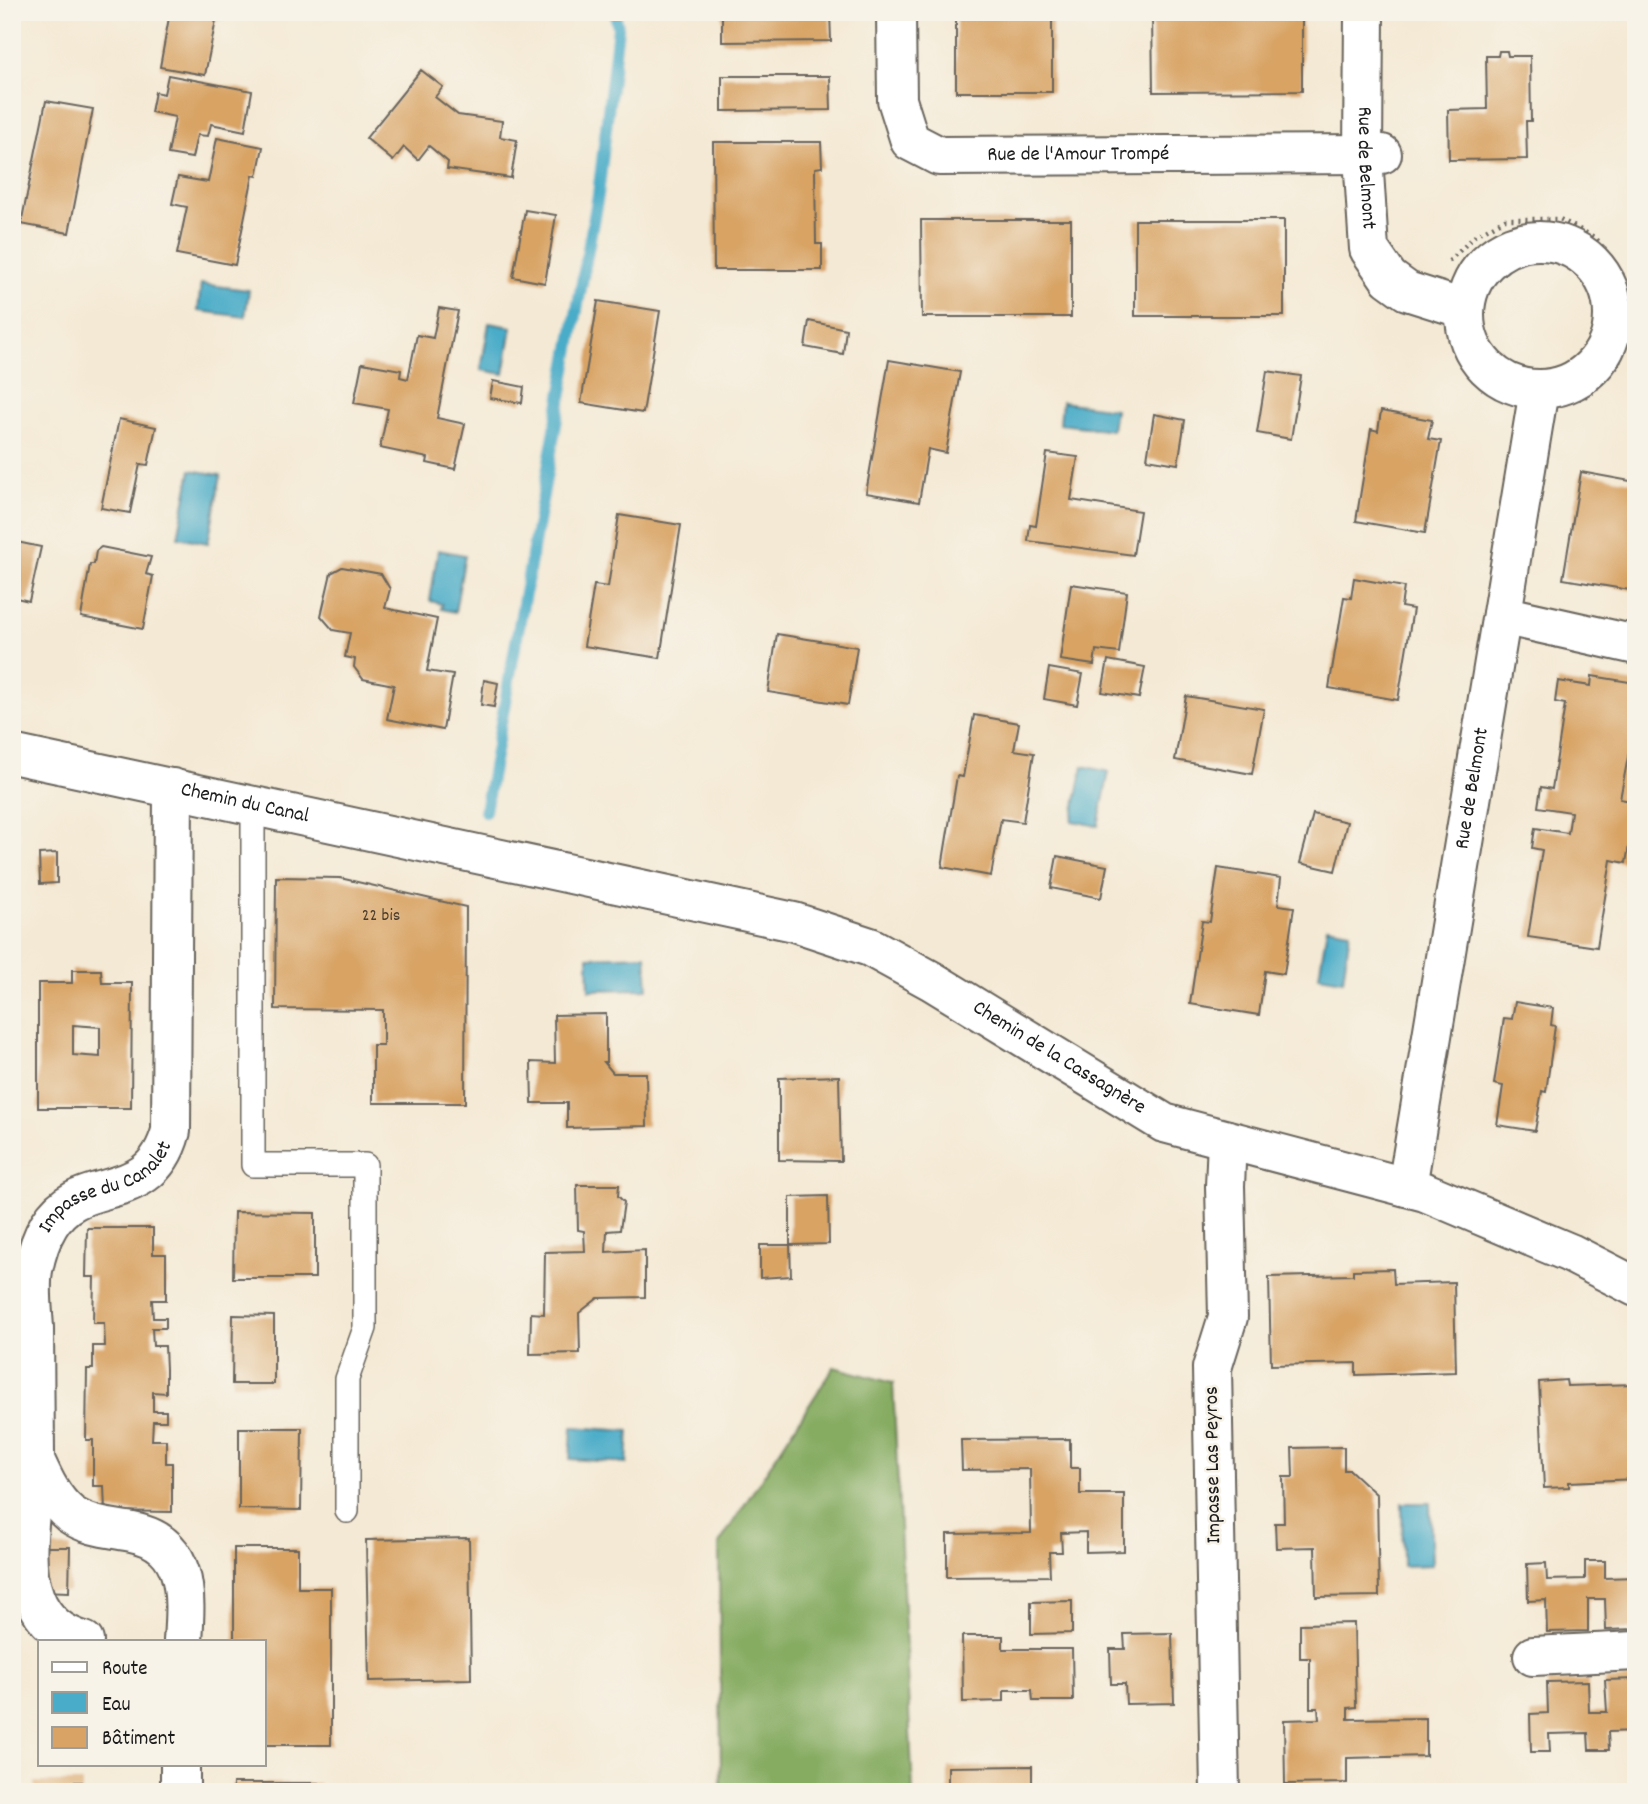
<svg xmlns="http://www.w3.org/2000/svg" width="1648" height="1804" font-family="Dekko,sans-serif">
	<rect width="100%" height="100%" fill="#f7f3e8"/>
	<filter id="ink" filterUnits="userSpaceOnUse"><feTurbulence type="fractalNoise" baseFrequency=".0143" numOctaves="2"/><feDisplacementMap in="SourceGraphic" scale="14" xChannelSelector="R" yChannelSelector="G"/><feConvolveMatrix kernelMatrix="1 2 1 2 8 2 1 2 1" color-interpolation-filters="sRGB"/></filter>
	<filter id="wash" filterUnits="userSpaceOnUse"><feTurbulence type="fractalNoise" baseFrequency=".00686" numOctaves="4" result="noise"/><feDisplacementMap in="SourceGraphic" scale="28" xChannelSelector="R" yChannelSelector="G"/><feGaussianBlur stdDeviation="1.57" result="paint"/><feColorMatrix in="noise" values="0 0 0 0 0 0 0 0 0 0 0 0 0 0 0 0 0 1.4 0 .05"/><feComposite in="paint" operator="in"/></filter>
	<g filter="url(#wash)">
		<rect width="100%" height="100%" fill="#f4e9d4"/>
		<path fill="#86ac62" stroke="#51643f" stroke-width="2" d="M 834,1367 L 893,1383 L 913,1792 L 721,1792 L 719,1544 Z"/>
		<path fill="#49acc8" stroke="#326472" stroke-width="2" d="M 201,284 L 249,290 L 245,317 L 198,311 Z
			M 489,323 L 512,327 L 504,374 L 481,370 Z
			M 1062,402 L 1115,409 L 1112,430 L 1060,424 Z
			M 191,470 L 221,475 L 208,543 L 178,537 Z
			M 438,550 L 465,555 L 455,612 L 441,609 L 442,604 L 430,601 Z
			M 1083,766 L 1109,772 L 1098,826 L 1072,821 Z
			M 1327,927 L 1350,931 L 1343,980 L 1319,976 Z
			M 646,955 L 648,989 L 589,990 L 588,957 Z
			M 572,1427 L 629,1431 L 627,1463 L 570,1459 Z
			M 1402,1503 L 1430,1503 L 1432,1565 L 1403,1566 Z"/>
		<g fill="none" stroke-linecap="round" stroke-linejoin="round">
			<path stroke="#49acc8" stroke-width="12" d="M 485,811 L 598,195 L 618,28 L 615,12"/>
		</g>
		<g id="blocks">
			<path fill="#d8a364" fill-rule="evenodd" d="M 170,12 L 181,15 L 182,12 L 257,14 L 216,20 L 205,75 L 160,67 Z
				M 722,12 L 830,12 L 831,41 L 722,42 Z
				M 956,12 L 1052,12 L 1052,92 L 956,92 Z
				M 1152,12 L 1302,12 L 1302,91 L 1153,92 Z
				M 1499,51 L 1507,51 L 1508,56 L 1530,56 L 1531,121 L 1526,121 L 1527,159 L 1449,160 L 1448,110 L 1487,109 L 1486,56 L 1498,56 Z
				M 421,70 L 443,87 L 435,97 L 458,115 L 502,121 L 500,137 L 517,140 L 511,178 L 447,169 L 448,162 L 429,146 L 418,160 L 404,147 L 393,161 L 366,138 Z
				M 168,75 L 252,91 L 245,131 L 211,124 L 208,136 L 197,135 L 192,158 L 168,154 L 175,117 L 151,112 L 155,92 L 164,94 Z
				M 722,76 L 830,76 L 831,110 L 722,111 Z
				M 46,101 L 93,109 L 69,233 L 21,224 Z
				M 217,138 L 263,147 L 257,176 L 253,175 L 235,265 L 177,254 L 187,207 L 172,204 L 178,177 L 208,182 Z
				M 713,142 L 821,142 L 822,167 L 815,168 L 816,244 L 822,244 L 822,270 L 714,270 Z
				M 525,210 L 556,215 L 545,283 L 513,277 Z
				M 921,220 L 1071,220 L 1071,317 L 922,317 Z
				M 1135,220 L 1284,220 L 1284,316 L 1135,316 Z
				M 598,301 L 660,311 L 643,413 L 581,403 Z
				M 439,308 L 458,311 L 437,418 L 465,424 L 455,469 L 427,463 L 428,458 L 380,448 L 388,409 L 354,403 L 362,363 L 401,370 L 400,377 L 408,379 L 417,335 L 433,338 Z
				M 809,321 L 846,329 L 843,354 L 805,347 Z
				M 889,360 L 960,372 L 946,453 L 928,449 L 919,502 L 866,493 Z
				M 1267,371 L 1301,376 L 1291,439 L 1257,433 Z
				M 493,381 L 524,387 L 522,403 L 490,398 Z
				M 1381,411 L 1432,420 L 1428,439 L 1441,441 L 1425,533 L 1356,521 L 1371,429 L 1378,431 Z
				M 1154,414 L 1185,420 L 1178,464 L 1147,459 Z
				M 119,419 L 156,427 L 148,465 L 140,464 L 130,513 L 101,508 Z
				M 1047,453 L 1078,457 L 1071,500 L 1140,511 L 1133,555 L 1028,541 L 1030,525 L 1036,526 Z
				M 1581,472 L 1636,482 L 1636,591 L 1563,579 Z
				M 619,515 L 681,525 L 660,658 L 584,646 L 594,585 L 608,587 Z
				M 12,541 L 41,547 L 29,601 L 12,597 Z
				M 101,547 L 151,557 L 146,574 L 153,576 L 143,629 L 81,617 L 90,564 L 94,564 L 96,551 Z
				M 342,567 L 381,574 L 390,589 L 385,608 L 437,619 L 427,671 L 453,675 L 443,730 L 387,719 L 394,685 L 363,679 L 354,667 L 355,659 L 345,657 L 350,633 L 333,630 L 321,616 L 331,573 Z
				M 1354,578 L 1404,587 L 1401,607 L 1413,609 L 1398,700 L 1329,688 L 1344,597 L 1351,598 Z
				M 1071,584 L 1127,592 L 1119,653 L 1096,650 L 1094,665 L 1060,660 Z
				M 777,634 L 857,647 L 848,705 L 768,692 Z
				M 1108,660 L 1145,667 L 1139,698 L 1102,692 Z
				M 1049,668 L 1083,674 L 1077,705 L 1044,699 Z
				M 1592,676 L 1636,683 L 1636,715 L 1620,799 L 1636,802 L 1636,805 L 1626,863 L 1611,860 L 1597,947 L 1528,937 L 1542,850 L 1532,848 L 1535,828 L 1568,833 L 1571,812 L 1538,807 L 1541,787 L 1552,789 L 1565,704 L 1555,702 L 1558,681 L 1591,686 Z
				M 484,680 L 498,683 L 494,707 L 481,705 Z
				M 1186,696 L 1264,709 L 1252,774 L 1175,760 Z
				M 974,715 L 1019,723 L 1014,750 L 1034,753 L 1023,822 L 1001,819 L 991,876 L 942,867 L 957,776 L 963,777 Z
				M 1313,814 L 1347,822 L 1335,871 L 1300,863 Z
				M 57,853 L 57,883 L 40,884 L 39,854 Z
				M 1057,856 L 1107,866 L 1101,898 L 1051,888 Z
				M 1218,868 L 1281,878 L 1278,905 L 1294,907 L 1284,974 L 1265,971 L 1259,1015 L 1190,1004 L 1202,921 L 1210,922 Z
				M 276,877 L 340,878 L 466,907 L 465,1103 L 373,1103 L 373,1045 L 383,1045 L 383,1010 L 275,1009 Z
				M 72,970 L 101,970 L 102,983 L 132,983 L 131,1108 L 38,1108 L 38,983 L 72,983 ZM 73,1025 L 100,1027 L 100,1057 L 73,1055 Z
				M 1515,1002 L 1553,1008 L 1551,1025 L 1555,1026 L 1546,1092 L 1542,1091 L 1535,1131 L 1497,1125 L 1503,1086 L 1494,1084 L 1504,1018 L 1512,1019 Z
				M 606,1014 L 606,1062 L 604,1062 L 613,1073 L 646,1073 L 647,1126 L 567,1128 L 567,1103 L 532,1103 L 531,1062 L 555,1063 L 554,1015 Z
				M 839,1076 L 841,1161 L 779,1160 L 779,1078 Z
				M 577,1185 L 619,1185 L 618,1196 L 624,1202 L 620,1230 L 607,1231 L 606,1252 L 645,1250 L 645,1297 L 598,1298 L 579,1313 L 580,1353 L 530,1354 L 531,1313 L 544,1314 L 545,1252 L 585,1251 L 584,1231 L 578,1230 Z
				M 828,1196 L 829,1244 L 790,1245 L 790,1197 Z
				M 234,1212 L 315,1213 L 315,1278 L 233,1278 Z
				M 87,1228 L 153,1228 L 153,1254 L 166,1254 L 166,1300 L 152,1300 L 153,1318 L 166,1318 L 166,1328 L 152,1328 L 153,1346 L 165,1346 L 166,1369 L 166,1393 L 153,1392 L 153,1411 L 166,1411 L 166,1421 L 153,1421 L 152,1440 L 166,1440 L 166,1463 L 172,1463 L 172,1512 L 105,1511 L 104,1486 L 93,1486 L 93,1440 L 86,1440 L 87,1369 L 93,1369 L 93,1346 L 105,1346 L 104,1323 L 93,1323 L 94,1277 L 86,1277 Z
				M 760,1245 L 790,1245 L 791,1276 L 760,1278 Z
				M 1393,1269 L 1394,1284 L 1454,1282 L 1456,1372 L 1356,1375 L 1356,1363 L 1271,1365 L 1269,1277 L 1353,1275 L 1353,1270 Z
				M 233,1315 L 274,1316 L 274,1384 L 232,1384 Z
				M 1566,1380 L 1567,1386 L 1636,1384 L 1636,1479 L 1569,1482 L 1569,1487 L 1544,1488 L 1539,1382 Z
				M 239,1428 L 302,1428 L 301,1510 L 239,1509 Z
				M 1070,1439 L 1070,1468 L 1080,1468 L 1080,1494 L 1124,1494 L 1124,1551 L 1086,1552 L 1086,1532 L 1061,1533 L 1062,1552 L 1049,1552 L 1050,1576 L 947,1577 L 947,1534 L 1031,1533 L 1030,1469 L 962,1470 L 961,1440 Z
				M 1344,1447 L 1344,1470 L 1350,1470 L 1377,1495 L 1379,1596 L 1316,1597 L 1315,1547 L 1276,1548 L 1275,1523 L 1284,1523 L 1283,1477 L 1293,1477 L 1292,1448 Z
				M 469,1538 L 471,1679 L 369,1681 L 366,1540 Z
				M 41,1547 L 70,1547 L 69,1592 L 41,1591 Z
				M 234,1548 L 298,1548 L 298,1588 L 331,1588 L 331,1745 L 264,1745 L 264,1641 L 234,1641 Z
				M 1585,1561 L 1605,1561 L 1605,1578 L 1636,1577 L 1636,1629 L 1606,1630 L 1605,1599 L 1588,1599 L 1588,1631 L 1547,1632 L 1546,1600 L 1528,1601 L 1527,1564 L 1546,1563 L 1547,1580 L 1585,1579 Z
				M 1072,1601 L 1072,1633 L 1031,1634 L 1031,1602 Z
				M 1354,1623 L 1356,1707 L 1348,1708 L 1348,1719 L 1426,1718 L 1426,1756 L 1347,1758 L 1347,1783 L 1285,1784 L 1284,1720 L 1319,1719 L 1318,1708 L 1310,1708 L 1310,1658 L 1300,1658 L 1300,1624 Z
				M 1172,1633 L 1174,1703 L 1126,1704 L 1125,1684 L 1111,1684 L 1110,1649 L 1125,1649 L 1124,1634 Z
				M 962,1636 L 1003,1636 L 1003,1649 L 1072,1649 L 1073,1701 L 1033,1701 L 1032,1690 L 1004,1690 L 1004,1701 L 963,1702 Z
				M 1636,1679 L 1636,1731 L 1608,1732 L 1609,1750 L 1589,1750 L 1588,1733 L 1549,1734 L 1550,1752 L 1531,1752 L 1530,1714 L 1548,1713 L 1547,1682 L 1588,1681 L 1589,1712 L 1607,1712 L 1605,1680 Z
				M 1032,1766 L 1032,1792 L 948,1792 L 948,1767 Z
				M 34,1782 L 82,1782 L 82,1792 L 35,1792 Z
				M 233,1783 L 319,1783 L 319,1792 L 233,1792 Z"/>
		</g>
	</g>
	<g filter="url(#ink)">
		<use href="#blocks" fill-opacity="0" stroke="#68645c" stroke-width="2"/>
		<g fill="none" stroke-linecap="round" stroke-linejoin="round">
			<g stroke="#68645c" stroke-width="26">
				<path id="lane" d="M 253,805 L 253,1165 L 365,1165 L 365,1328 L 347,1379 L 347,1511"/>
			</g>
			<g stroke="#68645c" stroke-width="42">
				<g id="street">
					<path id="s1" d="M 896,12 L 897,100 L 910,141 L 939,156 L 1382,154"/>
					<path id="s2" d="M 1364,12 L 1363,156 L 1369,249 L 1389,278 L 1407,291 L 1464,309"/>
					<circle cx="1539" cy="315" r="74"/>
					<path d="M 1502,615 L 1636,645"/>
					<path id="s3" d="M 12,754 L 794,922 L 870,947 L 932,981 L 1164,1123 L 1425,1192 L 1570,1253 L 1636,1287"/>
					<path id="s4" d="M 1407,1187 L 1539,390"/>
					<path d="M 35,1460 C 44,1480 53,1500 70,1514 C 88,1527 111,1528 132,1532 C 190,1543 186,1596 183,1641"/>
					<path id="s5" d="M 84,1641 C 61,1635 44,1621 35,1598 C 18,1553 35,1502 35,1456 C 35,1413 34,1371 34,1328 C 33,1310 30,1289 33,1270 C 36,1255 41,1238 49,1225 C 81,1171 150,1209 171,1131 L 173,788"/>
					<path d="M 1533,1656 L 1636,1651"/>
					<path d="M 180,1764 L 180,1792"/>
					<path d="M 1220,1792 L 1212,1368 L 1228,1317 L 1225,1186 L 1227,1140"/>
				</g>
			</g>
			<path stroke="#68645c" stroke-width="4.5" stroke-dasharray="2 5" stroke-linecap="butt" d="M 1449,261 L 1475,236 L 1505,219 L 1560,219 L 1596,238 L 1622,273 L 1633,316 L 1618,366 L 1591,394 L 1579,399"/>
			<use href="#lane" stroke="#fff" stroke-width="23"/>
			<use href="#street" stroke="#fff" stroke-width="38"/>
		</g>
	</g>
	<g text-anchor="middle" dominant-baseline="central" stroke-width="5" stroke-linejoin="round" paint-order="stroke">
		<g font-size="18" fill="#4b3e2e">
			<text x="381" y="916">22 bis</text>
		</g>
		<g font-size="21" fill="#1c1c1c" stroke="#f7f3e8">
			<text stroke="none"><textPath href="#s1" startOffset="303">Rue de l'Amour Trompé</textPath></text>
			<text stroke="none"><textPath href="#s2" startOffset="156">Rue de Belmont</textPath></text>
			<text stroke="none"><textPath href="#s4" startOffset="404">Rue de Belmont</textPath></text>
			<text stroke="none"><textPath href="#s3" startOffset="238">Chemin du Canal</textPath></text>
			<text stroke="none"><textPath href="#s3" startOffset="1099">Chemin de la Cassagnère</textPath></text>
			<text stroke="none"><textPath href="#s5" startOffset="516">Impasse du Canalet</textPath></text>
			<text transform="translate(1214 1465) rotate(-91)">Impasse Las Peyros</text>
		</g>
	</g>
	<rect width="1648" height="1804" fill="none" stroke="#f7f3e8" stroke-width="42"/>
	<rect x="38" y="1640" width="228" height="126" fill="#f7f3e8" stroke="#9f9d96" stroke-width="2"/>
	<rect x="52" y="1662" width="35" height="10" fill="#ffffff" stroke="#9f9d96" stroke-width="2"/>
	<text x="102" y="1674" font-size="21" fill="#1c1c1c">Route</text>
	<rect x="52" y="1692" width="35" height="21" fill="#49acc8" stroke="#9f9d96" stroke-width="2"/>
	<text x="102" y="1710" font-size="21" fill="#1c1c1c">Eau</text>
	<rect x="52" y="1727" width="35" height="21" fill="#d8a364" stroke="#9f9d96" stroke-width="2"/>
	<text x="102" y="1744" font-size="21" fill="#1c1c1c">Bâtiment</text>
</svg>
